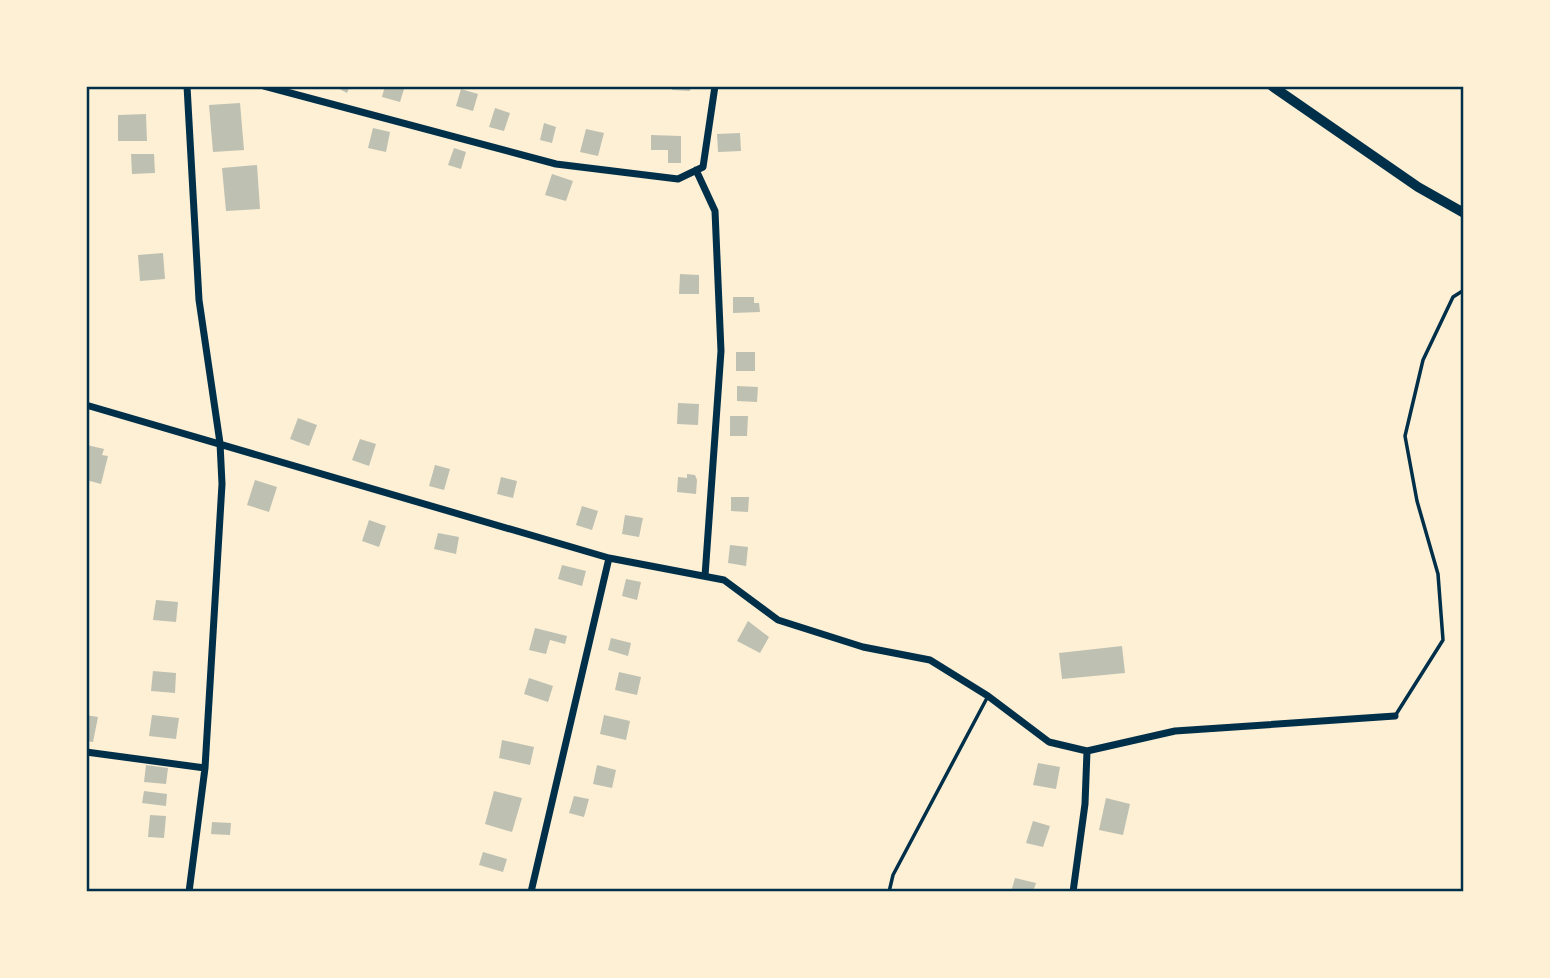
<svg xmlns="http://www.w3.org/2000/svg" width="1550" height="978" font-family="'DM Sans',sans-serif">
	<rect width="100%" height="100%" fill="#fdf0d5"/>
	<path fill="#bec0b2" d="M 334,86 L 350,86 L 347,93 Z
		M 385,86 L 405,86 L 400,102 L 382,97 Z
		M 672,86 L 691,86 L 690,91 L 672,90 Z
		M 461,89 L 478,94 L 473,111 L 456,106 Z
		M 240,103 L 244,150 L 213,152 L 209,105 Z
		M 495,108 L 510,113 L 504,131 L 489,127 Z
		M 146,114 L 147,141 L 118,141 L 118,115 Z
		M 544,123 L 556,127 L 552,143 L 540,140 Z
		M 373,128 L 390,132 L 386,152 L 368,148 Z
		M 586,129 L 604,133 L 598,156 L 580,152 Z
		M 740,133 L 741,151 L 718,152 L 717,134 Z
		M 651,135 L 681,136 L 681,163 L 668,163 L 668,150 L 651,150 Z
		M 454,148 L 466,152 L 461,169 L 448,165 Z
		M 131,154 L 154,154 L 155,173 L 132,174 Z
		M 257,165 L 260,209 L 226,211 L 222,168 Z
		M 552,174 L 573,181 L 566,201 L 545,195 Z
		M 163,253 L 165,279 L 140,281 L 138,255 Z
		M 680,274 L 699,275 L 699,294 L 679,294 Z
		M 733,297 L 754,297 L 754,303 L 759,303 L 760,312 L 733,313 Z
		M 736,352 L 755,352 L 755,371 L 736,371 Z
		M 737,386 L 758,387 L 757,402 L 737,401 Z
		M 678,403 L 699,404 L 698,425 L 677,424 Z
		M 730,416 L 748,416 L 747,436 L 730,436 Z
		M 298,418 L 317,425 L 309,446 L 290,439 Z
		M 360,439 L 376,444 L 369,466 L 352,460 Z
		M 87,445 L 104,449 L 102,455 L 108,456 L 101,484 L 86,480 Z
		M 435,465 L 450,469 L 444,490 L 429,486 Z
		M 687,474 L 695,475 L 697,480 L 696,494 L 677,492 L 678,477 L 687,478 Z
		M 501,477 L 517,481 L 513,498 L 497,494 Z
		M 255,480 L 277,487 L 269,512 L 247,505 Z
		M 731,497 L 749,497 L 748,512 L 731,511 Z
		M 582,506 L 598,511 L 592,530 L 576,525 Z
		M 625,515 L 643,518 L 639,537 L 622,534 Z
		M 369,520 L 386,526 L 379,547 L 362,541 Z
		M 438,533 L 459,537 L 456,554 L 434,549 Z
		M 730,545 L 748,547 L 746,566 L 728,563 Z
		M 562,565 L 586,571 L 582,586 L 558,579 Z
		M 626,579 L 641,582 L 637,600 L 622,596 Z
		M 156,600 L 178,602 L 176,622 L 153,620 Z
		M 748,621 L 769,637 L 760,653 L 737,641 Z
		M 535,628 L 567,636 L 565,644 L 550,640 L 546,654 L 529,650 Z
		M 611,638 L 631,643 L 628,656 L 608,650 Z
		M 1122,646 L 1125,673 L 1062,679 L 1059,653 Z
		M 153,671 L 176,673 L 175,693 L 151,691 Z
		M 619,672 L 641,677 L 637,695 L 615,690 Z
		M 529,678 L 553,686 L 548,702 L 524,694 Z
		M 86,715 L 98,717 L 93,742 L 86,741 Z
		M 152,715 L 179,718 L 176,739 L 149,736 Z
		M 604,715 L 630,721 L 626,740 L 600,734 Z
		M 502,740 L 534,747 L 530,765 L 499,758 Z
		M 1038,763 L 1060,767 L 1056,789 L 1033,785 Z
		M 146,765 L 168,768 L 166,784 L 144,782 Z
		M 597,765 L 616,770 L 612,788 L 593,784 Z
		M 144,791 L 167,794 L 166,806 L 142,803 Z
		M 494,791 L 522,798 L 512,832 L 485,824 Z
		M 574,796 L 589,799 L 584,817 L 569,813 Z
		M 1106,798 L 1130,804 L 1123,835 L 1099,830 Z
		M 150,815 L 166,816 L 164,838 L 148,837 Z
		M 1033,821 L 1050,826 L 1043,847 L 1026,843 Z
		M 212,822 L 231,823 L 230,835 L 211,834 Z
		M 483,852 L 507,859 L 503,872 L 479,865 Z
		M 1015,878 L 1036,883 L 1033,892 L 1011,892 Z"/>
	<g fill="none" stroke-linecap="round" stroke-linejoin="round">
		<path stroke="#003049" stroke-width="3.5" d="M 1395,716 L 1443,640 L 1438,574 L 1417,501 L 1405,436 L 1423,360 L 1453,297 L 1464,290
			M 889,892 L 893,875 L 987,698"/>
		<path stroke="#003049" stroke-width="7" d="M 187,86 L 199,300 L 220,443 L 222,484 L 205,768 L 189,892
			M 264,86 L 556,164 L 678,179 L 703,167 L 715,86
			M 696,170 L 715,211 L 721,351 L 705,576
			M 86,405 L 609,558 L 724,580 L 778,620 L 863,647 L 930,660 L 988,696 L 1049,742 L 1087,751 L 1175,731 L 1395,716
			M 86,752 L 205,768
			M 531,892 L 609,558
			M 1073,892 L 1085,804 L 1087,751"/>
		<path stroke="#003049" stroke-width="10" d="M 1272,86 L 1418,187 L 1464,213"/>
	</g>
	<rect width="1550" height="978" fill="none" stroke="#fdf0d5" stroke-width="175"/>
	<rect x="88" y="88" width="1374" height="802" fill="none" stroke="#003049" stroke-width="2.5"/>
</svg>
